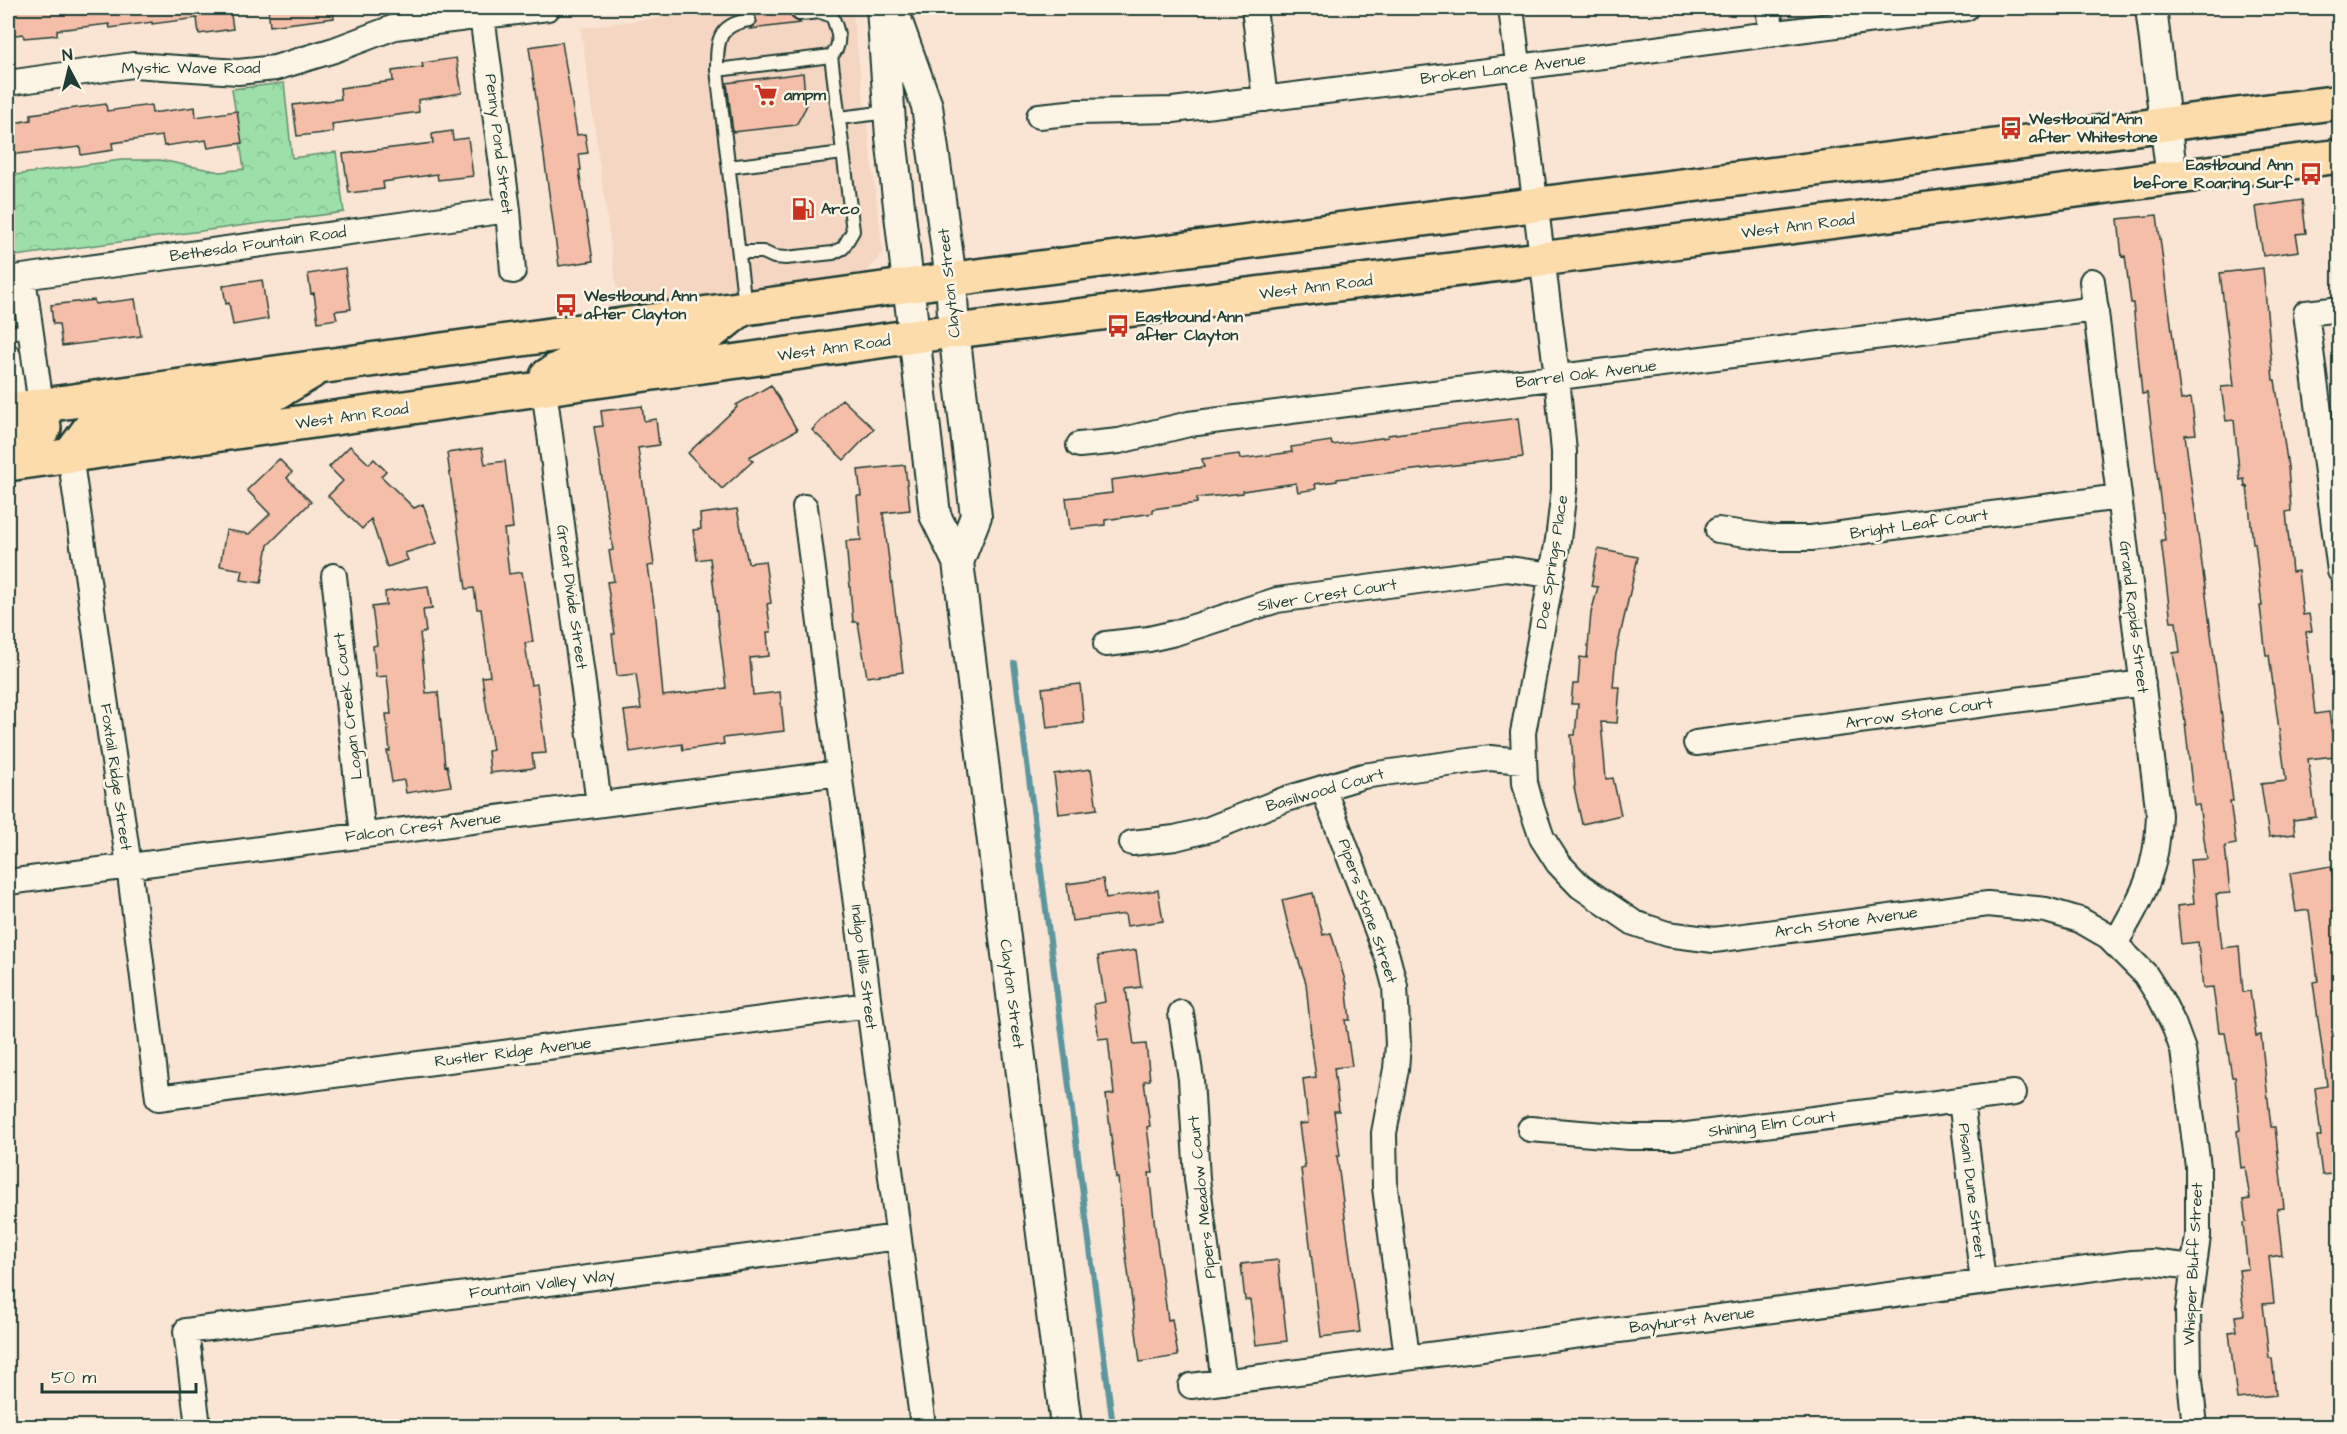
<svg xmlns="http://www.w3.org/2000/svg" width="2347" height="1434" font-family="'Architects Daughter',sans-serif">
	<defs>
		<pattern id="forest-crowns" width="20" height="18" patternUnits="userSpaceOnUse" patternTransform="scale(1.5)"><rect width="20" height="18" fill="#9ddfa9"/><path d="M2 6a3 3 0 1 1 6 0M12 15a3 3 0 1 1 6 0" fill="none" stroke="#87c092"/></pattern>
	</defs>
	<rect width="100%" height="100%" fill="#fae4d3"/>
	<filter id="ink" filterUnits="userSpaceOnUse"><feTurbulence type="fractalNoise" baseFrequency=".0167" numOctaves="2"/><feDisplacementMap in="SourceGraphic" scale="12" xChannelSelector="R" yChannelSelector="G"/><feConvolveMatrix kernelMatrix="1 2 1 2 8 2 1 2 1" color-interpolation-filters="sRGB"/></filter>
	<g filter="url(#ink)">
		<path fill="#f4d6c3" d="M 729,8 L 852,8 L 883,252 L 864,275 L 674,303 L 618,298 L 581,28 Z"/>
		<path fill="url(#forest-crowns)" stroke="#5e8e6e" stroke-width="1.5" d="M 284,83 L 292,158 L 336,152 L 344,212 L 8,257 L 8,176 L 121,160 L 160,160 L 220,172 L 244,169 L 232,89 Z"/>
		<g fill="none" stroke-linecap="round" stroke-linejoin="round">
			<path stroke="#5c969e" stroke-width="6" d="M 1014,663 L 1113,1426"/>
		</g>
		<path fill="#f5bea9" stroke="#1f3d34" stroke-width="1.5" d="M 8,8 L 230,8 L 233,29 L 199,34 L 197,18 L 152,24 L 152,22 L 110,28 L 109,24 L 57,30 L 57,35 L 24,38 L 23,34 L 8,36 Z
			M 268,8 L 333,8 L 334,18 L 270,26 Z
			M 794,8 L 791,14 L 792,18 L 800,23 L 750,29 L 757,22 L 755,15 L 752,12 Z
			M 562,42 L 577,135 L 585,134 L 588,153 L 579,154 L 581,170 L 579,170 L 593,261 L 559,266 L 529,47 Z
			M 456,58 L 462,93 L 418,100 L 419,112 L 332,124 L 333,132 L 297,136 L 293,105 L 341,99 L 340,88 L 393,81 L 392,71 L 423,67 L 422,63 Z
			M 803,73 L 806,107 L 796,125 L 733,132 L 727,83 Z
			M 106,104 L 107,111 L 151,105 L 152,113 L 195,107 L 196,117 L 237,111 L 242,143 L 208,148 L 206,140 L 164,146 L 162,136 L 112,143 L 113,150 L 81,155 L 80,147 L 8,155 L 8,124 L 31,120 L 31,114 Z
			M 452,131 L 453,140 L 468,138 L 473,176 L 438,180 L 437,174 L 383,182 L 384,189 L 349,193 L 343,154 L 433,143 L 432,134 Z
			M 2302,200 L 2306,233 L 2296,234 L 2299,251 L 2263,256 L 2256,207 Z
			M 2157,215 L 2181,400 L 2191,398 L 2196,434 L 2185,435 L 2233,801 L 2230,801 L 2236,844 L 2225,846 L 2230,893 L 2216,894 L 2222,948 L 2239,946 L 2243,992 L 2250,991 L 2256,1036 L 2261,1035 L 2271,1127 L 2275,1127 L 2284,1208 L 2277,1209 L 2282,1255 L 2269,1257 L 2274,1303 L 2263,1304 L 2269,1358 L 2272,1358 L 2276,1395 L 2237,1399 L 2229,1332 L 2237,1331 L 2235,1316 L 2244,1315 L 2239,1270 L 2248,1269 L 2243,1223 L 2246,1222 L 2243,1200 L 2250,1199 L 2245,1167 L 2241,1168 L 2237,1131 L 2240,1130 L 2235,1077 L 2232,1077 L 2225,1032 L 2219,1032 L 2213,987 L 2203,988 L 2198,942 L 2181,944 L 2177,906 L 2194,904 L 2190,860 L 2207,859 L 2199,805 L 2194,805 L 2185,722 L 2173,653 L 2180,652 L 2176,622 L 2171,622 L 2161,540 L 2165,540 L 2153,440 L 2147,393 L 2142,394 L 2133,303 L 2131,303 L 2125,256 L 2122,257 L 2118,219 Z
			M 345,268 L 351,309 L 335,311 L 337,319 L 318,322 L 314,293 L 311,294 L 308,274 Z
			M 2263,268 L 2273,380 L 2275,380 L 2288,467 L 2291,511 L 2286,512 L 2292,572 L 2298,571 L 2303,615 L 2309,614 L 2312,631 L 2306,632 L 2315,714 L 2329,712 L 2335,756 L 2308,759 L 2316,817 L 2293,820 L 2295,834 L 2269,837 L 2261,784 L 2286,781 L 2269,655 L 2266,655 L 2260,606 L 2262,606 L 2255,543 L 2253,543 L 2247,486 L 2245,487 L 2244,479 L 2240,480 L 2234,420 L 2226,421 L 2221,387 L 2234,386 L 2220,273 Z
			M 262,280 L 268,319 L 233,325 L 229,303 L 226,304 L 223,286 Z
			M 135,299 L 141,336 L 62,346 L 59,324 L 53,324 L 51,305 L 94,300 L 95,304 Z
			M 771,385 L 797,430 L 749,457 L 753,461 L 722,489 L 688,453 L 737,407 L 736,405 Z
			M 842,399 L 874,429 L 844,460 L 812,430 Z
			M 642,406 L 644,421 L 656,419 L 659,445 L 638,448 L 654,565 L 648,566 L 656,618 L 663,696 L 726,688 L 710,558 L 697,560 L 693,530 L 701,529 L 700,514 L 737,509 L 748,563 L 765,561 L 771,603 L 767,604 L 771,632 L 767,632 L 769,656 L 750,658 L 753,695 L 780,692 L 784,731 L 723,738 L 724,744 L 683,750 L 682,744 L 630,752 L 624,711 L 641,709 L 636,674 L 617,676 L 612,634 L 615,634 L 607,582 L 614,581 L 609,551 L 613,550 L 594,427 L 603,426 L 601,411 Z
			M 1518,418 L 1523,457 L 1337,479 L 1337,481 L 1315,484 L 1316,489 L 1298,492 L 1296,483 L 1243,491 L 1243,493 L 1197,498 L 1197,503 L 1153,509 L 1153,513 L 1105,520 L 1105,525 L 1070,529 L 1066,498 L 1112,493 L 1111,480 L 1204,467 L 1202,459 L 1239,454 L 1240,459 L 1292,452 L 1291,447 L 1331,441 L 1332,445 L 1388,437 L 1388,435 Z
			M 350,446 L 369,464 L 374,459 L 386,471 L 381,476 L 414,508 L 423,504 L 437,543 L 405,553 L 408,560 L 387,567 L 371,519 L 362,529 L 328,496 L 343,481 L 329,467 Z
			M 482,448 L 485,464 L 505,461 L 513,528 L 504,529 L 509,574 L 522,572 L 533,642 L 525,643 L 531,685 L 537,684 L 546,753 L 532,754 L 534,768 L 490,773 L 488,751 L 493,750 L 482,677 L 490,676 L 481,609 L 477,609 L 474,588 L 466,589 L 447,453 Z
			M 279,459 L 292,472 L 287,478 L 311,502 L 268,545 L 261,583 L 241,580 L 243,570 L 220,566 L 226,530 L 249,534 L 270,514 L 247,490 Z
			M 905,465 L 910,510 L 883,513 L 903,672 L 867,677 L 858,622 L 853,622 L 846,541 L 861,540 L 857,496 L 861,496 L 858,470 Z
			M 1598,549 L 1638,557 L 1616,653 L 1613,687 L 1620,687 L 1617,723 L 1601,722 L 1606,779 L 1613,778 L 1621,815 L 1582,824 L 1574,787 L 1575,786 L 1571,735 L 1575,735 L 1578,704 L 1571,704 L 1573,684 L 1578,684 L 1580,657 L 1587,658 L 1591,613 L 1598,587 L 1591,586 Z
			M 428,586 L 432,609 L 423,610 L 426,632 L 420,633 L 426,693 L 438,692 L 445,766 L 447,765 L 451,786 L 406,793 L 404,780 L 392,782 L 387,751 L 390,751 L 386,714 L 391,714 L 387,676 L 376,677 L 373,646 L 377,645 L 372,607 L 386,605 L 385,592 Z
			M 1080,684 L 1084,723 L 1047,728 L 1042,688 Z
			M 1091,769 L 1097,809 L 1059,814 L 1054,774 Z
			M 2331,866 L 2340,918 L 2340,1173 L 2322,1175 L 2317,1136 L 2321,1136 L 2315,1088 L 2327,1086 L 2313,982 L 2318,981 L 2309,910 L 2296,912 L 2290,873 Z
			M 1103,879 L 1106,898 L 1158,890 L 1163,921 L 1127,926 L 1125,914 L 1072,921 L 1067,884 Z
			M 1313,893 L 1323,935 L 1331,933 L 1346,984 L 1350,1020 L 1345,1020 L 1352,1066 L 1334,1068 L 1339,1111 L 1334,1111 L 1340,1156 L 1337,1156 L 1360,1332 L 1321,1337 L 1301,1169 L 1305,1168 L 1299,1124 L 1308,1123 L 1303,1079 L 1316,1077 L 1310,1034 L 1311,1034 L 1306,983 L 1290,934 L 1282,900 Z
			M 1136,950 L 1141,987 L 1126,989 L 1134,1045 L 1146,1044 L 1150,1080 L 1144,1081 L 1150,1126 L 1147,1127 L 1153,1173 L 1149,1173 L 1155,1228 L 1168,1320 L 1172,1319 L 1178,1356 L 1140,1362 L 1123,1233 L 1118,1178 L 1116,1178 L 1106,1095 L 1114,1094 L 1108,1038 L 1099,1039 L 1094,1004 L 1105,1002 L 1098,956 Z
			M 1278,1260 L 1287,1341 L 1256,1345 L 1250,1300 L 1245,1300 L 1241,1264 Z"/>
		<g fill="none" stroke-linecap="round" stroke-linejoin="round">
			<g stroke="#1f3d34" stroke-width="16">
				<path id="service" d="M 717,70 L 831,56 C 843,45 838,30 832,16 L 821,12 L 799,14
					M 839,118 L 888,112
					M 729,167 L 843,153
					M 739,252 L 763,252 L 774,257 L 786,258 L 833,253 L 843,248 L 853,231 L 831,56
					M 745,306 L 717,70 C 717,42 717,25 749,20
					M 8,333 L 30,330"/>
			</g>
			<g stroke="#1f3d34" stroke-width="28">
				<path id="minor" d="M 1254,8 L 1265,99
					M 1511,8 L 1557,377 L 1564,452 L 1564,490 L 1558,540 L 1523,733 L 1525,783 L 1532,809 L 1542,838 L 1558,863 L 1580,886 L 1634,923 L 1667,934 L 1714,940 L 1988,904 L 2046,910 L 2080,920 L 2106,935 L 2145,974 L 2161,999 L 2173,1023 L 2183,1050 L 2198,1167 L 2198,1236 L 2188,1312 L 2189,1371 L 2195,1426
					M 1768,8 L 1772,34
					M 482,16 L 508,210 L 513,271
					M 8,83 L 133,65 L 238,72 L 275,68 L 334,50 L 395,27 L 548,8
					M 1039,116 L 1078,112 L 1173,110 L 1519,67 L 1966,8
					M 23,277 L 41,405
					M 8,279 L 508,210
					M 2092,281 L 2159,815 C 2157,873 2143,895 2115,944
					M 2340,309 L 2306,313 L 2340,571
					M 8,356 L 15,409
					M 544,389 L 599,804
					M 1079,445 L 1119,441 L 1189,424 L 2096,309
					M 70,455 L 129,866 L 158,1098 L 869,1005
					M 805,507 L 923,1426
					M 1718,530 L 1775,538 L 1811,538 L 2119,497
					M 334,576 L 363,835
					M 1106,644 L 1149,639 L 1175,633 L 1277,600 L 1507,569 L 1552,575
					M 1696,743 L 2143,683
					M 1323,788 L 1387,956 L 1395,986 L 1398,1045 L 1396,1069 L 1384,1133 L 1385,1188 L 1407,1357
					M 1132,843 L 1175,838 L 1207,830 L 1286,799 L 1363,776 L 1490,758 L 1523,761
					M 8,882 L 839,773
					M 1181,1013 L 1191,1079 L 1197,1179 L 1224,1382
					M 1961,1100 L 1983,1282
					M 1530,1129 L 1630,1137 L 1672,1137 L 2014,1093
					M 1191,1386 L 2133,1263 L 2151,1262 L 2194,1267
					M 198,1426 L 186,1331 L 898,1237"/>
			</g>
			<g stroke="#1f3d34" stroke-width="34">
				<path id="tertiary" d="M 882,8 L 891,137 L 935,515 L 958,562 L 1066,1426
					M 892,8 L 927,106 L 951,279 L 954,332 L 976,516 L 958,562
					M 2151,8 L 2172,178"/>
			</g>
			<g stroke="#1f3d34" stroke-width="38">
				<path id="primary" d="M 545,384 L 547,376 C 589,345 646,358 693,342 C 709,337 725,321 739,311
					M 8,410 L 984,275 L 2340,102
					M 8,438 L 28,435 L 44,428 L 41,405
					M 70,455 L 90,428 L 108,422 L 269,397 L 311,372
					M 8,464 L 915,336 L 1541,259 L 2340,156"/>
			</g>
			<use href="#service" stroke="#fcf5e5" stroke-width="12"/>
			<use href="#minor" stroke="#fcf5e5" stroke-width="24"/>
			<use href="#tertiary" stroke="#fcf5e5" stroke-width="30"/>
			<use href="#primary" stroke="#fddcac" stroke-width="33"/>
		</g>
	</g>
	<defs>
		<g id="supermarket-bare" transform="scale(1.8)"><path d="M-6-5.5h2.5l.6 2H6L4.5 2H-2.5L-4.4-4H-6ZM-1.5 3.2a1.3 1.3 0 1 0 .1 0ZM3 3.2a1.3 1.3 0 1 0 .1 0Z" fill="#c8321e" stroke="#fcf5e5" stroke-width="2.5" paint-order="stroke"/></g>
		<g id="bus-bare" transform="scale(1.8)"><path d="M-5-6H5V4H4V6H2V4H-2V6H-4V4H-5ZM-3.5-4V0h7V-4ZM-3.5 1.2v1.5H-2V1.2ZM2 1.2v1.5H3.5V1.2Z" fill="#c8321e" stroke="#fcf5e5" stroke-width="2.5" paint-order="stroke"/></g>
		<g id="fuel-bare" transform="scale(1.8)"><path d="M-5.5-6h7V0h2V4h1.3V-2.5L3-4.5l.8-.8L6-3V5H2.5V1h-1V6h-7ZM-4.2-4.7v3.2H.2V-4.7Z" fill="#c8321e" stroke="#fcf5e5" stroke-width="2.5" paint-order="stroke"/></g>
	</defs>
	<g fill-rule="evenodd">
		<use href="#supermarket-bare" x="766" y="95"/>
		<use href="#bus-bare" x="2011" y="128"/>
		<use href="#bus-bare" x="2311" y="174"/>
		<use href="#fuel-bare" x="803" y="209"/>
		<use href="#bus-bare" x="566" y="305"/>
		<use href="#bus-bare" x="1118" y="326"/>
	</g>
	<g text-anchor="middle" dominant-baseline="central" stroke-width="5" stroke-linejoin="round" paint-order="stroke">
		<g font-size="16" fill="#1f3d34" stroke="#fcf5e5">
			<text x="191" y="68">Mystic Wave Road</text>
			<text transform="translate(1503 69) rotate(-7)">Broken Lance Avenue</text>
			<text transform="translate(499 144) rotate(83)">Penny Pond Street</text>
			<text transform="translate(1798 226) rotate(-7)">West Ann Road</text>
			<text transform="translate(258 244) rotate(-8)">Bethesda Fountain Road</text>
			<text transform="translate(949 283) rotate(-96)">Clayton Street</text>
			<text transform="translate(1316 287) rotate(-7)">West Ann Road</text>
			<text transform="translate(834 348) rotate(-8)">West Ann Road</text>
			<text transform="translate(1586 374) rotate(-7)">Barrel Oak Avenue</text>
			<text transform="translate(352 416) rotate(-8)">West Ann Road</text>
			<text transform="translate(1919 524) rotate(-8)">Bright Leaf Court</text>
			<text transform="translate(1552 562) rotate(-81)">Doe Springs Place</text>
			<text transform="translate(1327 595) rotate(-9)">Silver Crest Court</text>
			<text transform="translate(572 597) rotate(82)">Great Divide Street</text>
			<text transform="translate(2134 617) rotate(83)">Grand Rapids Street</text>
			<text transform="translate(348 706) rotate(-97)">Logan Creek Court</text>
			<text transform="translate(1919 713) rotate(-8)">Arrow Stone Court</text>
			<text transform="translate(116 777) rotate(82)">Foxtail Ridge Street</text>
			<text transform="translate(1325 790) rotate(-16)">Basilwood Court</text>
			<text transform="translate(423 827) rotate(-7)">Falcon Crest Avenue</text>
			<text transform="translate(1368 911) rotate(71)">Pipers Stone Street</text>
			<text transform="translate(1846 922) rotate(-8)">Arch Stone Avenue</text>
			<text transform="translate(864 967) rotate(83)">Indigo Hills Street</text>
			<text transform="translate(1012 994) rotate(83)">Clayton Street</text>
			<text transform="translate(513 1052) rotate(-7)">Rustler Ridge Avenue</text>
			<text transform="translate(1772 1124) rotate(-7)">Shining Elm Court</text>
			<text transform="translate(1972 1191) rotate(83)">Pisani Dune Street</text>
			<text transform="translate(1202 1197) rotate(-96)">Pipers Meadow Court</text>
			<text transform="translate(2193 1264) rotate(-87)">Whisper Bluff Street</text>
			<text transform="translate(542 1284) rotate(-7)">Fountain Valley Way</text>
			<text transform="translate(1692 1320) rotate(-7)">Bayhurst Avenue</text>
		</g>
		<g font-size="16" font-weight="bold" fill="#1f3d34" stroke="#fcf5e5" text-anchor="start">
			<text x="784" y="95">ampm</text>
			<text x="2029" y="119">Westbound Ann<tspan x="2029" dy="18">after Whitestone</tspan></text>
			<text x="2293" y="165" text-anchor="end">Eastbound Ann<tspan x="2293" dy="18">before Roaring Surf</tspan></text>
			<text x="821" y="209">Arco</text>
			<text x="584" y="296">Westbound Ann<tspan x="584" dy="18">after Clayton</tspan></text>
			<text x="1136" y="317">Eastbound Ann<tspan x="1136" dy="18">after Clayton</tspan></text>
		</g>
	</g>
	<rect width="2347" height="1434" fill="none" stroke="#fcf5e5" stroke-width="30"/>
	<rect x="15" y="15" width="2317" height="1404" fill="none" stroke="#1f3d34" stroke-width="2" filter="url(#ink)"/>
	<g transform="translate(69 69) rotate(353)" stroke="#fcf5e5" stroke-width="4.5" paint-order="stroke">
	<path d="M0-4.5L10 22L0 15L-10 22Z" fill="#1f3d34"/>
	<text y="-9" font-size="16" font-weight="bold" text-anchor="middle" fill="#1f3d34">N</text>
	</g>
	<path d="M42 1383v9h154v-9" fill="none" stroke="#1f3d34" stroke-width="3"/>
	<text x="51" y="1383" font-size="18" fill="#1f3d34" stroke="#fcf5e5" stroke-width="4.5" paint-order="stroke">50 m</text>
</svg>
